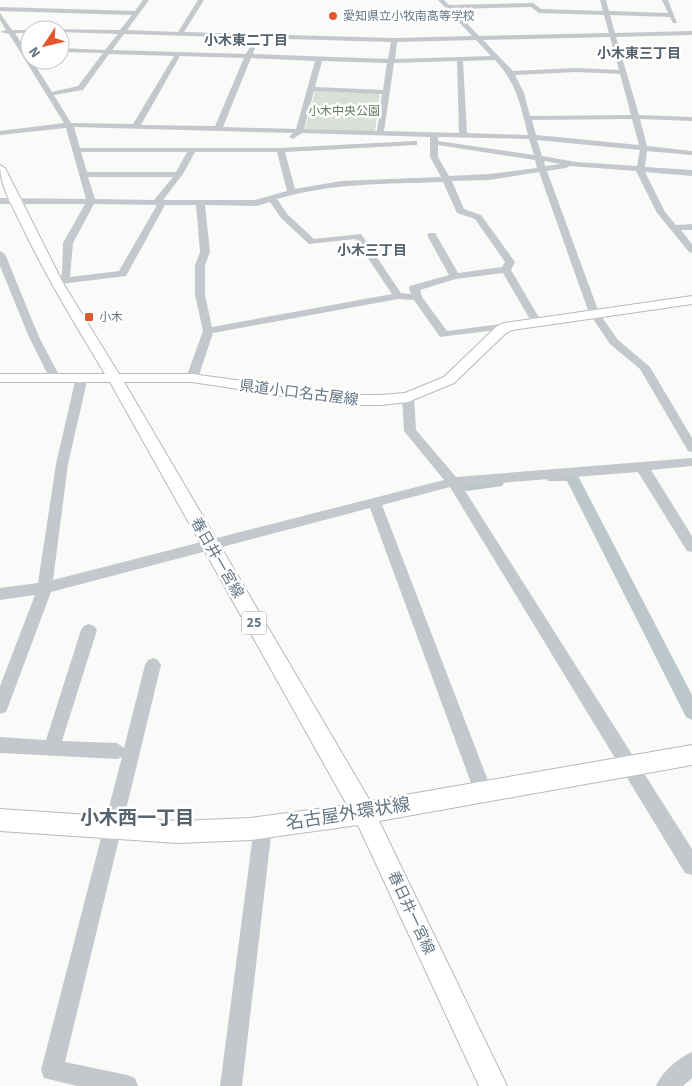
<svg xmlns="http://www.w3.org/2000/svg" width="692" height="1086" font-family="'Source Sans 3','Noto Sans JP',sans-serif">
	<rect width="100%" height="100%" fill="#fafaf8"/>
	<path fill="#dadfd7" d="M 315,91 L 380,93 L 375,132 L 305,129 Z"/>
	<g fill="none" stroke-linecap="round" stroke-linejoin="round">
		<path fill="#bbc7cb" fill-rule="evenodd" d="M 571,471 L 576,473 L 578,476 L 692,695 L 692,720 L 686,717 L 567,481 L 548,481 L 546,478 L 548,475 Z
			M 497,478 L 502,480 L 504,483 L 502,486 L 467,491 L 462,489 L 460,486 L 462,483 Z"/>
		<g stroke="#b5babe" stroke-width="2">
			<path id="major" d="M 0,165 L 5,168 L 63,283 L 119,374 L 192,374 L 344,395 L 381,395 L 405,393 L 444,377 L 496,327 L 504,323 L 692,296 L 692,304 L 512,330 L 506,333 L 454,383 L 408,402 L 381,405 L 344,405 L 192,382 L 124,382 L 370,801 L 692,745 L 692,765 L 379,821 L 507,1086 L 479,1086 L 358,825 L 251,840 L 178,843 L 0,831 L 0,809 L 178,821 L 251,818 L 347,805 L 110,382 L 0,382 L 0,374 L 105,374 C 75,324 45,275 20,222 C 11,203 0,186 0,165 Z"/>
		</g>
		<path fill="#c3c8cc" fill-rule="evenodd" d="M 143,0 L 149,0 L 127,30 L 178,32 L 198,0 L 204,0 L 184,32 L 394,38 L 472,36 L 438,0 L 444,0 L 449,5 L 533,3 L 541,9 L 603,11 L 600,0 L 606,0 L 609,11 L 668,13 L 662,0 L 668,0 L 677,23 L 673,23 L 670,17 L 610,15 L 615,33 L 692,31 L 692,35 L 616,37 L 639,115 L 692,117 L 692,121 L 640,119 L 647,146 L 692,151 L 692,155 L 647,151 L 645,167 L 692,170 L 692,176 L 645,172 L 665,212 L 676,225 L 692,224 L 692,230 L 681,230 L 692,244 L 692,253 L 689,252 L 657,213 L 636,171 L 570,166 L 566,168 L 547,171 L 599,313 L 618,340 L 650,367 L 692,438 L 692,452 L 688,451 L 640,369 L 610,344 L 589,313 L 539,172 L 489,180 L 452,181 L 464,209 L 481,215 L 515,262 L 511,270 L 541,321 L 536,324 L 531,321 L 503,273 L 456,279 L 420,290 L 422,297 L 447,331 L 509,323 L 513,324 L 514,326 L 513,328 L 440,337 L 414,300 L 398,299 L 213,333 L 198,378 L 192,381 L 188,380 L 186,378 L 203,331 L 195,295 L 195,265 L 200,252 L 196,205 L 165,205 L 126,276 L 53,285 L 53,281 L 60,279 L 62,273 L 63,243 L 85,204 L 0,204 L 0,198 L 86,199 L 66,128 L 0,135 L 0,131 L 64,123 L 9,34 L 0,32 L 6,30 L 0,20 L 0,13 L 12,30 L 32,30 L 30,30 L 30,33 L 15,33 L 52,92 L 78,86 L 103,53 L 60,52 L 60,48 L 105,50 L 118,34 L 60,32 L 60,30 L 42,30 L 43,29 L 120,30 L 132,15 L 0,11 L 0,7 L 135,11 ZM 531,7 L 539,13 L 604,15 L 609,33 L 479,36 L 453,9 ZM 124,34 L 391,42 L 388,59 L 253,54 L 255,48 L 252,46 L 250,47 L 246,54 L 112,50 ZM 610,37 L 619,70 L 576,68 L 513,71 L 483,40 ZM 476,40 L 491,56 L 395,59 L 397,42 ZM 109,54 L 174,56 L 133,124 L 71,123 L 54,95 L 83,90 ZM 180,56 L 244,58 L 215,126 L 141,125 ZM 251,58 L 315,61 L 296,129 L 223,127 ZM 495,60 C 517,84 520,104 528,135 L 467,133 L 463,61 ZM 322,61 L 387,63 L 383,90 L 315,87 ZM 457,61 L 459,133 L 384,131 L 394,63 ZM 576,72 L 620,74 L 631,115 L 530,116 L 524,93 L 515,75 ZM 314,91 L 382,94 L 377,131 L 304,129 ZM 632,119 L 639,145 L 536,135 L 532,120 ZM 74,127 L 293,133 L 289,137 L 293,139 L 302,133 L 430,137 L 430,157 L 441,177 L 341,181 L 295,189 L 285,152 L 417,145 L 417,141 L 414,141 L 280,148 L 80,148 ZM 438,137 L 529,139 L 534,155 L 438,141 ZM 537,140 L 640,150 L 637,166 L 576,162 L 542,156 ZM 438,145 L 535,160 L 537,168 L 489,174 L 449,176 L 438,157 ZM 81,152 L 187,152 L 176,172 L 87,172 ZM 195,152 L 277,152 L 287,191 L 255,200 L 163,200 L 183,174 ZM 544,161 L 561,164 L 545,166 ZM 88,177 L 173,177 L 154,200 L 95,199 ZM 443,182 L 457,213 L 475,219 L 505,262 L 502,267 L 458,273 L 435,233 L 429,233 L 427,235 L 449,275 L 410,286 L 409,288 L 411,294 L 401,293 L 361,234 L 314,239 L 287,214 L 277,199 C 330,183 388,184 443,182 ZM 270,202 L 281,218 L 309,244 L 355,239 L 392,294 L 212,327 L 205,295 L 205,265 L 210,252 L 205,205 L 256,206 ZM 94,204 L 157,205 L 119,271 L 70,277 L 73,243 Z
			M 0,251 L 5,254 L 39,337 L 60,377 L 58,379 L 50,379 L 29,337 L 0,266 Z
			M 82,374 L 88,377 L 68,464 L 53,580 L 444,480 L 404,431 L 402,397 L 408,393 L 414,397 L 416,430 L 456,477 L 692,458 L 692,466 L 651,470 L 692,536 L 692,552 L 687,551 L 638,472 L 462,486 L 692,849 L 692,875 L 685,873 L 450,487 L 382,505 L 492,791 L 489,797 L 483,799 L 477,797 L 474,791 L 370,508 L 51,592 L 8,707 L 6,712 L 0,714 L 0,686 L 35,595 L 0,600 L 0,588 L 38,583 L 56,464 L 76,377 Z
			M 89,624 L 94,626 L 97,630 L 62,741 L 117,743 L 124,748 L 145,665 L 148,660 L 153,658 L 158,660 L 161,665 L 65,1062 L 127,1075 L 135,1078 L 138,1086 L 77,1086 L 44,1078 L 41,1070 L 122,757 L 117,759 L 0,753 L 0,737 L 46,740 L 81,630 L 84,626 Z
			M 263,818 L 269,821 L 272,827 L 242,1086 L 220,1086 L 254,827 L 257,821 Z
			M 692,1052 L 692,1078 L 683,1086 L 656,1086 C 662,1072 678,1058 692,1052 Z"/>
		<use href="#major" fill="#fff" fill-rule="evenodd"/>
	</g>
	<g fill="#e4572e" stroke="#fff" stroke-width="2">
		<circle cx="333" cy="16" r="5"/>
		<rect x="84" y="312" width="10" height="10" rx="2.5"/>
	</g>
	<g text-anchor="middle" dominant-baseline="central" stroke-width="5" stroke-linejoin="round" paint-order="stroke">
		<g font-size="12" fill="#657683" stroke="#fff" text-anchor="start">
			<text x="343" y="16">愛知県立小牧南高等学校</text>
			<text x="99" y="317">小木</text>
		</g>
		<g font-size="12" fill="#687a64" stroke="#fff">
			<text x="344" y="111">小木中央公園</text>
		</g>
		<g font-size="14" font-weight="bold" fill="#57646e" stroke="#fff">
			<text x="246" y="41">小木東二丁目</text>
			<text x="639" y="54">小木東三丁目</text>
			<text x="372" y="251">小木三丁目</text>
		</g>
		<rect fill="#fff" stroke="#939fa8" stroke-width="1" x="241.5" y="611.5" width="25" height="23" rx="4"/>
		<g font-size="14" font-weight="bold" fill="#657683">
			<text x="254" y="623">25</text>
		</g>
		<g font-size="15" fill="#657683" stroke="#fff">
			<text transform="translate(299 393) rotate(7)">県道小口名古屋線</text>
			<text transform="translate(217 558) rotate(60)">春日井一宮線</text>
			<text transform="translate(411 913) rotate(65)">春日井一宮線</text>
		</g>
		<g font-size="18" fill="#657683" stroke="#fff">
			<text transform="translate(348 814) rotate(-9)">名古屋外環状線</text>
		</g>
		<g font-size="19" font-weight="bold" fill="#57646e" stroke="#fff">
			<text x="137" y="818">小木西一丁目</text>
		</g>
	</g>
	<g transform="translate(45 45) rotate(235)"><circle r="24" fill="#ffffff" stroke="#c1c8cd"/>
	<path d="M0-4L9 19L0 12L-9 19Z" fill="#e4572e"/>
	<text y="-8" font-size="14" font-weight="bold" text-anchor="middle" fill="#657683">N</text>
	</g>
</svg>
